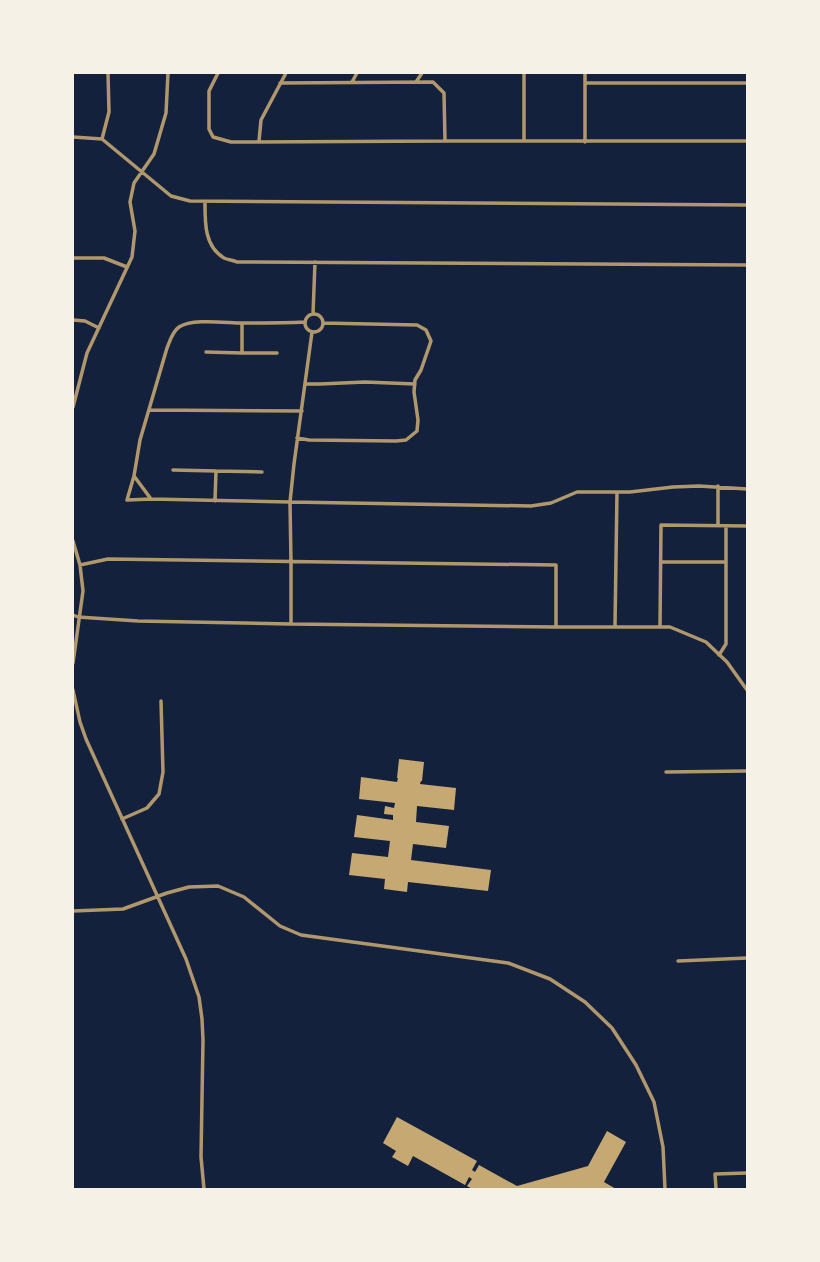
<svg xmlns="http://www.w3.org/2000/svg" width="820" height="1262" font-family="Cabin,sans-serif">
	<rect width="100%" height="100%" fill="#14213d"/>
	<path fill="#c6a872" d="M 399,759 L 424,762 L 422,781 L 421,781 L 420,784 L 456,788 L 454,810 L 417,806 L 416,822 L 449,826 L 446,848 L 413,844 L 411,860 L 491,870 L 488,891 L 408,882 L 407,892 L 384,889 L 385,879 L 349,875 L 352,853 L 388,857 L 390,841 L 354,837 L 357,815 L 393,820 L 393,815 L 384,814 L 385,806 L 394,808 L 395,803 L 359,799 L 361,777 L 397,782 L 398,778 L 397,778 Z
		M 397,1117 L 477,1161 L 472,1170 L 475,1172 L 479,1165 L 517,1186 L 588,1166 L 607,1131 L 626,1142 L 604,1182 L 616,1189 L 472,1189 L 467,1186 L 472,1179 L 469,1177 L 465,1185 L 413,1156 L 408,1166 L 392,1157 L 396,1151 L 383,1143 Z"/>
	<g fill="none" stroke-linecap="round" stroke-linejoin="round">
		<path stroke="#b1986c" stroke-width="3.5" d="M 218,73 L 209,91 L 209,129 L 213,137 L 231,142 L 445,141 L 747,141
			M 524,73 L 524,141
			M 352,82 L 357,73
			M 416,82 L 422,73
			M 280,83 L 433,82 L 444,93 L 445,141
			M 585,83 L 747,83
			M 73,137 L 102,139 L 171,196 L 190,201 L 747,205
			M 102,139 L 109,112 L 108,73
			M 259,141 L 261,120 L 286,73
			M 585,142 L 585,73
			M 205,201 C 205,222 204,246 224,258 C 228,260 233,260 237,262 L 747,265
			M 73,258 L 104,258 L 127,267
			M305 323a9 9 0 1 1 18 0a9 9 0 1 1-18 0Z
			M 313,314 L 315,262
			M 73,320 L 85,321 L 99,328
			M 304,322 C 284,323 263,323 243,323 C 226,323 193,318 179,327 C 172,332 170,341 167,348 L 140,440 L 134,476 L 127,500 L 151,499 L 290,502 L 531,506 L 551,503 L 577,492 L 630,492 L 673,487 L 699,486 L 747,489
			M 242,323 L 242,353 L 277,353
			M 206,352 L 242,353
			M 306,384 L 320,384 L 365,382 L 415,384
			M 73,407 L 87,353 L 132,257 L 135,231 L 130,202 L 134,183 L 154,154 L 166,113 L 168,73
			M 149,410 L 302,411
			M 297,438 L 309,440 L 396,441 L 406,440 L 417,431 L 418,420 L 414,392 L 415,380 L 421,370 L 431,341 L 426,330 L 417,325 L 323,323
			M 173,470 L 216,471 L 215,501
			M 216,471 L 262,472
			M 134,476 L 151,499
			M 718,526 L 718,486
			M 73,541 L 80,565 L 83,591 L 73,663
			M 661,562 L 726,562
			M 80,565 L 108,559 L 556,565 L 556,627
			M 73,615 L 78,617 L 138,621 L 291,624 L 556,627 L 670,627 L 706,642 L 727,662 L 747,690
			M 291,624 L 291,562 L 290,502 L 294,464 L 312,332
			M 615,626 L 617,492
			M 660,627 L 661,525 L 747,526
			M 719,655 L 726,644 L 726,526
			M 73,690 L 80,722 L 86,739 L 186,959 L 199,997 L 202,1019 L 203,1040 L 201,1157 L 204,1189
			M 666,772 L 747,771
			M 122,819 L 147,808 L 159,794 L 163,772 L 161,701
			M 73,911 L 123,909 L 167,893 L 189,887 L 218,886 L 244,897 L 280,926 L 301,935 L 508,963 L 550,979 L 585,1002 L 612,1028 L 636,1065 L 654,1102 L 663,1147 L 665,1189
			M 678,961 L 747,958
			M 716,1189 L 715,1174 L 747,1173"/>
	</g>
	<rect width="820" height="1262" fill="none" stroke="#f6f1e7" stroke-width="148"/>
</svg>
